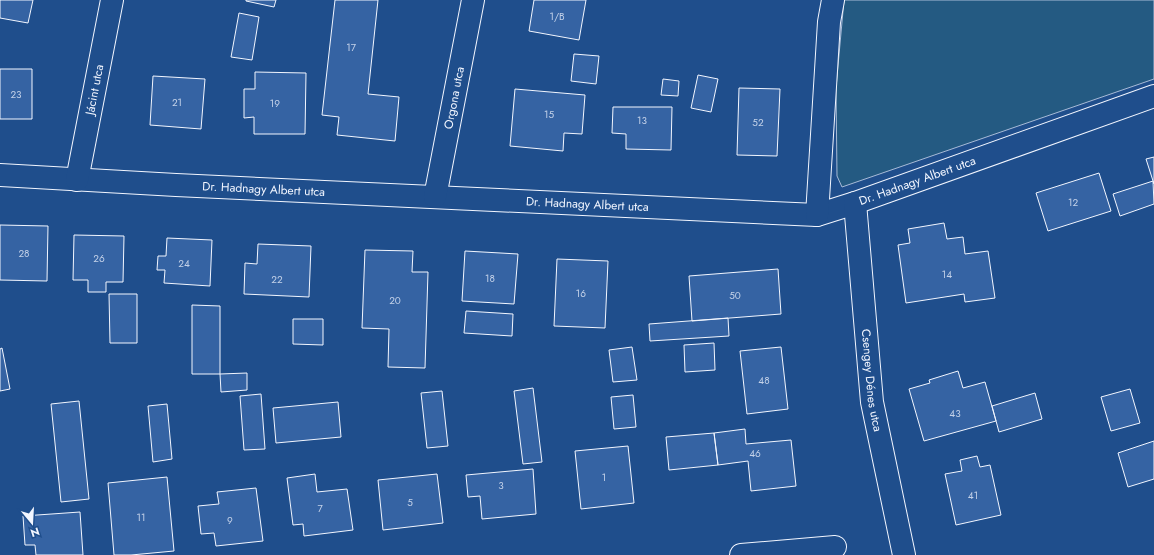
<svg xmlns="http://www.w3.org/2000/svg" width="1154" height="555" font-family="Jost,sans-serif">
	<rect width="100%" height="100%" fill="#1f4e8c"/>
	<path fill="#245a82" stroke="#a8bbd7" d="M 844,0 L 1154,0 L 1154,79 L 842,187 L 837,176 L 836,88 Z"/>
	<path fill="#3563a3" stroke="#f2f6ff" d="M 0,0 L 33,0 L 28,23 L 0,18 Z
		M 246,0 L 276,0 L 274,7 L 246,1 Z
		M 335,0 L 378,0 L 368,94 L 399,97 L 395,141 L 337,135 L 339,117 L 322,115 Z
		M 534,0 L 586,0 L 579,40 L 529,31 Z
		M 239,13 L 259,17 L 252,60 L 231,57 Z
		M 574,54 L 599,56 L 596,84 L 571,81 Z
		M 0,69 L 32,69 L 32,119 L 0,119 Z
		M 255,72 L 306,73 L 305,134 L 254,134 L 254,117 L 244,118 L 244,89 L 255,89 Z
		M 698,75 L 718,79 L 711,112 L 691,108 Z
		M 153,76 L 205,79 L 201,129 L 150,125 Z
		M 663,79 L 679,81 L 678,96 L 661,95 Z
		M 739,88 L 780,89 L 777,156 L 737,155 Z
		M 515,89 L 585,95 L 582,134 L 564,133 L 563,151 L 510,146 Z
		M 613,107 L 672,107 L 671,150 L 626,149 L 626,134 L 612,133 Z
		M 1154,157 L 1154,184 L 1146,159 Z
		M 1099,173 L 1111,211 L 1048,231 L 1036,193 Z
		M 1153,181 L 1154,204 L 1120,216 L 1113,194 Z
		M 944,223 L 947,239 L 963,237 L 965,254 L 988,251 L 995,298 L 965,302 L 964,294 L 906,303 L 898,245 L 910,243 L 908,229 Z
		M 0,225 L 48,226 L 47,281 L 0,280 Z
		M 74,235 L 124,236 L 123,282 L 106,282 L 106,292 L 88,292 L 88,280 L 73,280 Z
		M 167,238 L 212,240 L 210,286 L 164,283 L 165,270 L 157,270 L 158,256 L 166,256 Z
		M 258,244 L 311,246 L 309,297 L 244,294 L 245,263 L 257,264 Z
		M 365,250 L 413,251 L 412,272 L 428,272 L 425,368 L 388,367 L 389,329 L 362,328 Z
		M 465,251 L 518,254 L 514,304 L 462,301 Z
		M 557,259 L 608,261 L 605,328 L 554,326 Z
		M 778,269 L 781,314 L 692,321 L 689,276 Z
		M 109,294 L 137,294 L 137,343 L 110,343 Z
		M 192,305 L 220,306 L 220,374 L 192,374 Z
		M 466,311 L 513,314 L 512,336 L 464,333 Z
		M 728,318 L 729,336 L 650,341 L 649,324 Z
		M 293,319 L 323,319 L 323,345 L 293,344 Z
		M 714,343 L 715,370 L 685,372 L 684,345 Z
		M 632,347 L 637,380 L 613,382 L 609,350 Z
		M 781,347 L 788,409 L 747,414 L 740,351 Z
		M 2,348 L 10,389 L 0,391 L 0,349 Z
		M 958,371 L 963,388 L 985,382 L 996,421 L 924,441 L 909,389 L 930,383 L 929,380 Z
		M 247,373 L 247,390 L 221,392 L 220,374 Z
		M 533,388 L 542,462 L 523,464 L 514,391 Z
		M 1130,389 L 1140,423 L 1111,431 L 1101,397 Z
		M 442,391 L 448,446 L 427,448 L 421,393 Z
		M 1035,393 L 1042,419 L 999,432 L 992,406 Z
		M 261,394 L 265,449 L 244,450 L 240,396 Z
		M 633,395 L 636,427 L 614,429 L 611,397 Z
		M 79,401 L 89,499 L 61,502 L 51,404 Z
		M 338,402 L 341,437 L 276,443 L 273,408 Z
		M 167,404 L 172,459 L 153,462 L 148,406 Z
		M 745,429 L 746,444 L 791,440 L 796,486 L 751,491 L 748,461 L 718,465 L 714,433 Z
		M 714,433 L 718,465 L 669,470 L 666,437 Z
		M 1154,441 L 1154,479 L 1128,487 L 1118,453 Z
		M 628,446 L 634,503 L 581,509 L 575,451 Z
		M 977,456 L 980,467 L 990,465 L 1001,515 L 956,525 L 945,474 L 962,471 L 960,460 Z
		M 533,469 L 536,514 L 482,519 L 480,496 L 468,497 L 466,475 Z
		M 315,474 L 317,492 L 347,489 L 353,530 L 304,536 L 303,524 L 293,525 L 287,478 Z
		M 437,474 L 443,523 L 383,530 L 378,480 Z
		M 167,477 L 174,551 L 131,555 L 114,555 L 108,483 Z
		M 256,488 L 263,541 L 216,546 L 214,533 L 201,534 L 198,506 L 219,504 L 217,492 Z
		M 80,512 L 83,555 L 36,555 L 35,545 L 25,545 L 23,516 Z"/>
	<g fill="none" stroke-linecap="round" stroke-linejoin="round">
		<g stroke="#f2f6ff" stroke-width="24">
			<g id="street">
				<path id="s1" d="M 0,175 L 176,185 L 817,215 L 855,203 L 1154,96"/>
				<path id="s2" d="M 77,180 L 112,0"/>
				<path id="s3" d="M 435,197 L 473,0"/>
				<path id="s4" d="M 855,203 L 872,402 L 904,555"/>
				<path d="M 817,215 L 829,22 L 833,0"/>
				<path d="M 741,555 L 835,547"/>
			</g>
		</g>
		<use href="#street" stroke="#1f4e8c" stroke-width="22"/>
	</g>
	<g text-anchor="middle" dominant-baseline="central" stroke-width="3" stroke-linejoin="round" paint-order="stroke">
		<g font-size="10" fill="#c3d1e8">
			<text x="557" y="16">1/B</text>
			<text x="351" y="47">17</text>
			<text x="16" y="94">23</text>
			<text x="177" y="102">21</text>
			<text x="275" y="103">19</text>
			<text x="549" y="114">15</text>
			<text x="642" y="120">13</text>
			<text x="758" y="122">52</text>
			<text x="1073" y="202">12</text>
			<text x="24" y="253">28</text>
			<text x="99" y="258">26</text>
			<text x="184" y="263">24</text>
			<text x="947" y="274">14</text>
			<text x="490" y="278">18</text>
			<text x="277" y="279">22</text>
			<text x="581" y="293">16</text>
			<text x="735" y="295">50</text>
			<text x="395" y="300">20</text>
			<text x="764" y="380">48</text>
			<text x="955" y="413">43</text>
			<text x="755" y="453">46</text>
			<text x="604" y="477">1</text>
			<text x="501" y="485">3</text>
			<text x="973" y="495">41</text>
			<text x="410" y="502">5</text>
			<text x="320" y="508">7</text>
			<text x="141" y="517">11</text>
			<text x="230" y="520">9</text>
		</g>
		<g font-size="12" fill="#f2f6ff" stroke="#1f4e8c">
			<text stroke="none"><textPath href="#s2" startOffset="92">Jácint utca</textPath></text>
			<text stroke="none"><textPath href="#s3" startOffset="101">Orgona utca</textPath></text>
			<text stroke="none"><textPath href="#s1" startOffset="924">Dr. Hadnagy Albert utca</textPath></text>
			<text stroke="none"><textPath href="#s1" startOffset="264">Dr. Hadnagy Albert utca</textPath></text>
			<text stroke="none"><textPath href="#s1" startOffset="588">Dr. Hadnagy Albert utca</textPath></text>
			<text stroke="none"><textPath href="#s4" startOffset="178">Csengey Dénes utca</textPath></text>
		</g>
	</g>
	<g transform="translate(32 523) rotate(162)" stroke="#1f4e8c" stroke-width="3" paint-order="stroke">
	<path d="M0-3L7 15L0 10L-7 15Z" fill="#f2f6ff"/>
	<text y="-6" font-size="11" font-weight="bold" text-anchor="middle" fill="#f2f6ff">N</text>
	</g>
</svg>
